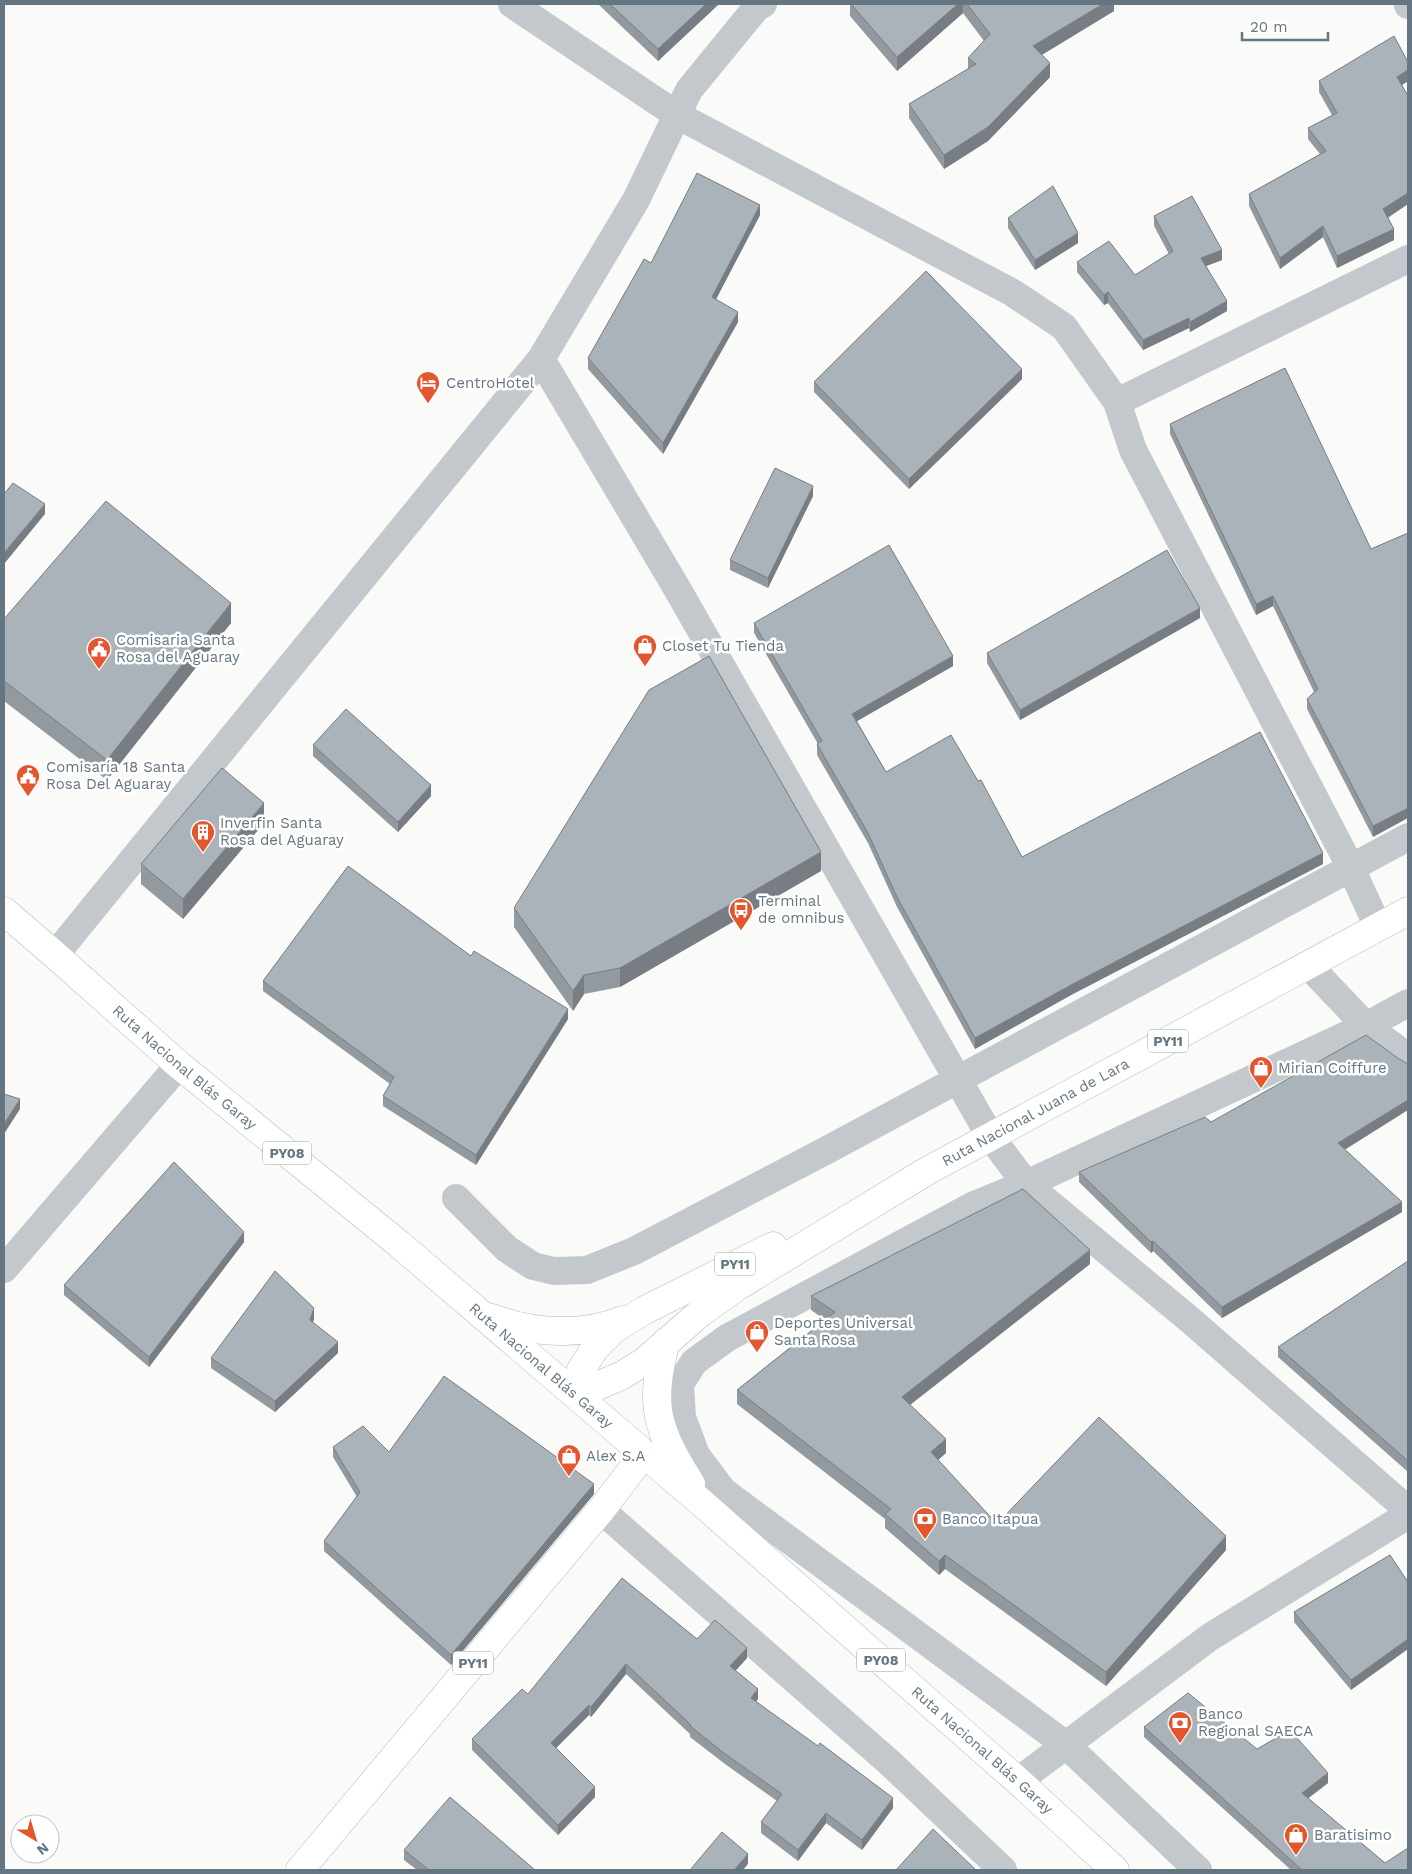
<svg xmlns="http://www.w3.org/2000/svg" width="1412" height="1874" font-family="'Work Sans',sans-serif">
	<rect width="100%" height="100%" fill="#fafaf8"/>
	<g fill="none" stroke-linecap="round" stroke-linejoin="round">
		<g stroke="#b4b9bd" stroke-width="29">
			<g id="highway">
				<path id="s1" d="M 4,911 L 55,955 L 179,1065 L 399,1244 L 703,1504 L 1018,1781 L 1115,1870"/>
				<path d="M 492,1318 C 532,1333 582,1337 623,1320"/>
				<path d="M 666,1342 C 648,1405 657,1430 691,1484"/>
				<path id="s2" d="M 572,1391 L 597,1386 L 621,1376 L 645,1361 L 700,1313 L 738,1286 L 927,1171 L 1408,911"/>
				<path d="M 572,1391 L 581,1370 L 595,1348 L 614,1329 L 645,1310 L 773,1246"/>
				<path d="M 300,1870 L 601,1510 L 644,1454"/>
			</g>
		</g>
		<path stroke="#c3c8cc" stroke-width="28" d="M 512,4 L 677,115 L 1013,293 L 1064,327 L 1117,402
			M 763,4 L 757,7 L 689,90 L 636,200 L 541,359 L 675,585 L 990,1136 L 1026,1184 L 1189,1319 L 1408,1510
			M 1408,4 L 1408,5
			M 1378,927 L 1351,868 L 1133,450 L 1117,402 L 1408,259
			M 55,955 L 541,359
			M 1309,966 L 1366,1026 L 1408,1057
			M 456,1198 L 507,1249 L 533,1266 L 554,1271 L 587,1270 L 634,1251 L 829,1149 L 1408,837
			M 4,1269 L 179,1065
			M 601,1510 L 890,1763 L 1003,1870
			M 1018,1781 L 1210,1637 L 1408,1515
			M 1198,1870 L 1066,1745 L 723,1491 L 696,1455 L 682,1417 L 680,1384 L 694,1362 L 727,1338 L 972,1206 L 1033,1181 L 1366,1026 L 1408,1003"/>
		<use href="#highway" stroke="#fff" stroke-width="28"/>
	</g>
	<path fill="#929a9f" d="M 598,4 L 719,4 L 658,61 Z
		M 850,4 L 1114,4 L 1114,11 L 1042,55 L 1050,77 L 988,141 L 944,169 L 909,118 L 909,104 L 968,69 L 968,58 L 984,41 L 963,13 L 897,71 L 850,16 Z
		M 1408,62 L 1408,81 L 1402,85 L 1408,96 L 1408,204 L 1388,218 L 1394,240 L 1337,268 L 1323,237 L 1280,269 L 1249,206 L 1249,194 L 1320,154 L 1308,139 L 1308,128 L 1332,115 L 1319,92 L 1319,81 Z
		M 760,215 L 716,299 L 738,322 L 663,454 L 588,369 L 588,358 L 651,263 Z
		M 1154,216 L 1222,260 L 1206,266 L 1227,311 L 1190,332 L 1189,328 L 1143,350 L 1108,303 L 1104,305 L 1077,272 L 1077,262 L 1135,275 L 1169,254 L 1154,226 Z
		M 1008,218 L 1078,243 L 1035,270 L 1008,228 Z
		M 1022,379 L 909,489 L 814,392 L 814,382 Z
		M 1170,424 L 1371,549 L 1408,533 L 1373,837 L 1307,709 L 1307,699 L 1314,692 L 1273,606 L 1256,615 L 1170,434 Z
		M 813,496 L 768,588 L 730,570 L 730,560 Z
		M 1200,618 L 1020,720 L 987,663 L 987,653 Z
		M 4,619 L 231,623 L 107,780 L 4,701 Z
		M 754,623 L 953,666 L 857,721 L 886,772 L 1022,857 L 1323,864 L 1071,995 L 975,1049 L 897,907 L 868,843 L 817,755 L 817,744 L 818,744 L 754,633 Z
		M 313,745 L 431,796 L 398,832 L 313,756 Z
		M 264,823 L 183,919 L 141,884 L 141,864 Z
		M 821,871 L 620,987 L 584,994 L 573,1011 L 514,927 L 514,908 Z
		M 471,956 L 568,1019 L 476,1165 L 383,1106 L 383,1096 L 390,1084 L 263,991 L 263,981 Z
		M 1211,1122 L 1345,1150 L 1402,1212 L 1222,1318 L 1153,1251 L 1151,1253 L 1079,1182 L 1079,1172 Z
		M 244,1242 L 149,1367 L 64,1295 L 64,1285 Z
		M 1408,1261 L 1408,1472 L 1278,1357 L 1278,1347 Z
		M 1090,1264 L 910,1405 L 946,1453 L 938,1460 L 997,1524 L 1226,1550 L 1106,1686 L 945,1569 L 939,1575 L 885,1528 L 885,1519 L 737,1404 L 737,1390 L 825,1320 L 811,1310 L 811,1296 Z
		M 314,1319 L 313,1322 L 338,1353 L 275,1412 L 211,1368 L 211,1358 Z
		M 333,1447 L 594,1494 L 451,1665 L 324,1551 L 324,1541 L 357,1497 L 333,1457 Z
		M 1390,1555 L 1351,1690 L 1294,1622 L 1294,1612 Z
		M 697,1639 L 747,1658 L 735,1671 L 758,1699 L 756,1701 L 893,1808 L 862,1850 L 826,1823 L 798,1861 L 761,1833 L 761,1822 L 777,1801 L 725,1764 L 690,1737 L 690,1734 L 626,1674 L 591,1717 L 589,1715 L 556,1748 L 595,1797 L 558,1835 L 472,1750 L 472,1739 L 528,1694 Z
		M 1144,1727 L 1257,1749 L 1328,1783 L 1308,1798 L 1385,1863 L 1408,1870 L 1291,1870 L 1144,1737 Z
		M 404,1850 L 535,1870 L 417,1870 L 404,1860 Z"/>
	<path fill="#777d82" d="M 706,4 L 719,4 L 658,61 L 658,49 Z
		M 958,4 L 963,4 L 963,13 L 897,71 L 897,57 Z
		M 1103,4 L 1114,4 L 1114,11 L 1033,60 L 1033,46 Z
		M 1050,63 L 1050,77 L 988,141 L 944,169 L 944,155 Z
		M 1408,70 L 1408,81 L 1397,88 L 1397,77 Z
		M 1408,193 L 1408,204 L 1383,220 L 1383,209 Z
		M 760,205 L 760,215 L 712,307 L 712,297 Z
		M 1323,226 L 1323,237 L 1280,269 L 1280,258 Z
		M 1394,229 L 1394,240 L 1337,268 L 1337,256 Z
		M 1078,233 L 1078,243 L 1035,270 L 1035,260 Z
		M 1222,250 L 1222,260 L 1201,268 L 1201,258 Z
		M 1108,292 L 1108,303 L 1104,305 L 1104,295 Z
		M 1227,301 L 1227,311 L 1190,332 L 1190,322 Z
		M 738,312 L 738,322 L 663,454 L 663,443 Z
		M 1189,318 L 1189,328 L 1143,350 L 1143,340 Z
		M 1022,369 L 1022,379 L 909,489 L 909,479 Z
		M 813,486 L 813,496 L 768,588 L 768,578 Z
		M 45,504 L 45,514 L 4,564 L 4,553 Z
		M 1273,596 L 1273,606 L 1256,615 L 1256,604 Z
		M 231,603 L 231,623 L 107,780 L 107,760 Z
		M 1200,608 L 1200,618 L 1020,720 L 1020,710 Z
		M 953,656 L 953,666 L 852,724 L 852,714 Z
		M 431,785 L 431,796 L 398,832 L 398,822 Z
		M 264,803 L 264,823 L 183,919 L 183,899 Z
		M 1408,808 L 1408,818 L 1373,837 L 1373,826 Z
		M 821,852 L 821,871 L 620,987 L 620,968 Z
		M 1323,853 L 1323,864 L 1071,995 L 975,1049 L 975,1038 L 1071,985 Z
		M 584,975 L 584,994 L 573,1011 L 573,991 Z
		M 568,1009 L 568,1019 L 476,1165 L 476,1155 Z
		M 20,1099 L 20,1109 L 4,1134 L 4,1124 Z
		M 1408,1100 L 1408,1110 L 1338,1154 L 1338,1143 Z
		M 1402,1202 L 1402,1212 L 1222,1318 L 1222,1307 Z
		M 244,1232 L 244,1242 L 149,1367 L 149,1357 Z
		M 1153,1241 L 1153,1251 L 1151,1253 L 1151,1242 Z
		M 1090,1250 L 1090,1264 L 902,1411 L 902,1397 Z
		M 314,1308 L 314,1319 L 310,1330 L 310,1320 Z
		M 338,1342 L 338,1353 L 275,1412 L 275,1401 Z
		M 946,1439 L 946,1453 L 931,1466 L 931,1452 Z
		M 594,1484 L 594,1494 L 451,1665 L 451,1655 Z
		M 1226,1536 L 1226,1550 L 1106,1686 L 1106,1672 Z
		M 945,1555 L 945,1569 L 939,1575 L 939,1561 Z
		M 1408,1639 L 1408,1649 L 1351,1690 L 1351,1680 Z
		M 747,1648 L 747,1658 L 730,1677 L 730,1666 Z
		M 626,1664 L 626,1674 L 591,1717 L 591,1707 Z
		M 758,1689 L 758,1699 L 751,1708 L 751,1698 Z
		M 589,1705 L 589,1715 L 551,1753 L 551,1743 Z
		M 1328,1773 L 1328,1783 L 1302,1803 L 1302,1793 Z
		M 595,1787 L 595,1797 L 558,1835 L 558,1825 Z
		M 893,1798 L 893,1808 L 862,1850 L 862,1840 Z
		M 826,1813 L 826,1823 L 798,1861 L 798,1850 Z
		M 748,1854 L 748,1864 L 743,1870 L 734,1870 Z"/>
	<path fill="#aab3b9" stroke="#777d82" d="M 610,4 L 706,4 L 658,49 Z
		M 851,4 L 958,4 L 897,57 Z
		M 967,4 L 1103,4 L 1033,46 L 1050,63 L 988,127 L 944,155 L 909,104 L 976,64 L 968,58 L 990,34 Z
		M 1394,36 L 1408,62 L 1408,70 L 1397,77 L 1408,96 L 1408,193 L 1383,209 L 1394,229 L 1337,256 L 1323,226 L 1280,258 L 1249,194 L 1326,151 L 1308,128 L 1337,113 L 1319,81 Z
		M 697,173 L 760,205 L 712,297 L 738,312 L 663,443 L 588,358 L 644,259 L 651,263 Z
		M 1053,186 L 1078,233 L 1035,260 L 1008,218 Z
		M 1192,196 L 1222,250 L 1201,258 L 1227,301 L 1190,322 L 1189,318 L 1143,340 L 1108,292 L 1104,295 L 1077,262 L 1109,241 L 1135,275 L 1173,251 L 1154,216 Z
		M 926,271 L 1022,369 L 909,479 L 814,382 Z
		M 1285,368 L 1371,549 L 1408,533 L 1408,808 L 1373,826 L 1307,699 L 1318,689 L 1273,596 L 1256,604 L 1170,424 Z
		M 775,468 L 813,486 L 768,578 L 730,560 Z
		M 13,483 L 45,504 L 4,553 L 4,494 Z
		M 106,501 L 231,603 L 107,760 L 4,681 L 4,619 Z
		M 889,545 L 953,656 L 852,714 L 886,772 L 951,735 L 978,781 L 981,780 L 1022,857 L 1260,732 L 1323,853 L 1071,985 L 975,1038 L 897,897 L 868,833 L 817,744 L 822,741 L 754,623 Z
		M 1167,550 L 1200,608 L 1020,710 L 987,653 Z
		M 709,656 L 821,852 L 620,968 L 584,975 L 573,991 L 514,908 L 649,690 Z
		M 346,709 L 431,785 L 398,822 L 313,745 Z
		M 222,768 L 264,803 L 183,899 L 141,864 Z
		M 348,866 L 471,956 L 474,951 L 568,1009 L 476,1155 L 383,1096 L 394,1077 L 263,981 Z
		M 1366,1035 L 1399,1059 L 1405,1062 L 1408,1065 L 1408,1100 L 1338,1143 L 1402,1202 L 1222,1307 L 1153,1241 L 1151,1242 L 1079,1172 L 1205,1117 L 1211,1122 Z
		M 4,1094 L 20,1099 L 4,1124 Z
		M 174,1162 L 244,1232 L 149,1357 L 64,1285 Z
		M 1023,1189 L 1090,1250 L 902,1397 L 946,1439 L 931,1452 L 997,1524 L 1099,1417 L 1226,1536 L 1106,1672 L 945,1555 L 939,1561 L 885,1514 L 891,1509 L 737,1390 L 835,1312 L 811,1296 Z
		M 1408,1261 L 1408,1461 L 1278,1347 Z
		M 275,1271 L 314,1308 L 310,1320 L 338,1342 L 275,1401 L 211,1358 Z
		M 444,1376 L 594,1484 L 451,1655 L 324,1541 L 360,1492 L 333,1447 L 363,1426 L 389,1452 Z
		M 1390,1555 L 1408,1582 L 1408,1639 L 1351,1680 L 1294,1612 Z
		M 622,1578 L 697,1639 L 715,1620 L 747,1648 L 730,1666 L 758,1689 L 751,1698 L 818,1746 L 820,1743 L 893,1798 L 862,1840 L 826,1813 L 798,1850 L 761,1822 L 782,1794 L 725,1754 L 690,1726 L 691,1725 L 626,1664 L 591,1707 L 589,1705 L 551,1743 L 595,1787 L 558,1825 L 472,1739 L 522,1689 L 528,1694 Z
		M 1188,1693 L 1257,1749 L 1290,1730 L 1328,1773 L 1302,1793 L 1385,1863 L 1408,1848 L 1408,1870 L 1302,1870 L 1144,1727 Z
		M 450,1797 L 535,1870 L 429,1870 L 404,1850 Z
		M 933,1829 L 976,1870 L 896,1870 Z
		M 722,1832 L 748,1854 L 734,1870 L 690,1870 Z"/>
	<defs>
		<g id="hotel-pin" transform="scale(1.25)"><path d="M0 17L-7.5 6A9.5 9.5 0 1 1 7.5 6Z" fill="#e4572e" stroke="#fff"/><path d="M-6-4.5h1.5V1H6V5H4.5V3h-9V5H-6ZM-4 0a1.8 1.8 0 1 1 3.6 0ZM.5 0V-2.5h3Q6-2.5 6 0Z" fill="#fff"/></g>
		<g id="shop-pin" transform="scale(1.25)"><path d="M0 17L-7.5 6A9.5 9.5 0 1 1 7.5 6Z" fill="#e4572e" stroke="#fff"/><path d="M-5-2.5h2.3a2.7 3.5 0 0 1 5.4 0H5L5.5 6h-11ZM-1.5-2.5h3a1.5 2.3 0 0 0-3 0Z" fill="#fff"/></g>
		<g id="civic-pin" transform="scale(1.25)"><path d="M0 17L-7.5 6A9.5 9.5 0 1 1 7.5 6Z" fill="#e4572e" stroke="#fff"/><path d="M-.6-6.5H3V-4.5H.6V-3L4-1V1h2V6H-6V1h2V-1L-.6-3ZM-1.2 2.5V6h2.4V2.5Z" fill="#fff"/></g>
		<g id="building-pin" transform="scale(1.25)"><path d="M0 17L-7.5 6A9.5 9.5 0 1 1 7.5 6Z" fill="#e4572e" stroke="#fff"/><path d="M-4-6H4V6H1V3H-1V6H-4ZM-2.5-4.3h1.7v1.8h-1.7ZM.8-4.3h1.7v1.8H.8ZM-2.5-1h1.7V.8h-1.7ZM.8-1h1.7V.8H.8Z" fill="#fff"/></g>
		<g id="bus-pin" transform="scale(1.25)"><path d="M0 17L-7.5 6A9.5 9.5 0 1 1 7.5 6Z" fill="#e4572e" stroke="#fff"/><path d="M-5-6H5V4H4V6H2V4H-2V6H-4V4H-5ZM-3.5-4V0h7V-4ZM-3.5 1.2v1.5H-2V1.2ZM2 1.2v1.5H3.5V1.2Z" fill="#fff"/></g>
		<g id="bank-pin" transform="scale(1.25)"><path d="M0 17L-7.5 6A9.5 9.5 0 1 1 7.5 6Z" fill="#e4572e" stroke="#fff"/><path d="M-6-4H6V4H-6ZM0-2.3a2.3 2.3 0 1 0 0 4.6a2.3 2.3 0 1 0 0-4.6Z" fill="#fff"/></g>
	</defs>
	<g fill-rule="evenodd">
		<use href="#hotel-pin" x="428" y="383"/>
		<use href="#shop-pin" x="645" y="646"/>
		<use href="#civic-pin" x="99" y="649"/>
		<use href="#civic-pin" x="28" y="776"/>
		<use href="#building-pin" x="203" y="832"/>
		<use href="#bus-pin" x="741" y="910"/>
		<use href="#shop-pin" x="1261" y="1068"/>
		<use href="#shop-pin" x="757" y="1332"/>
		<use href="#shop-pin" x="569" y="1456"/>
		<use href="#bank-pin" x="925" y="1519"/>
		<use href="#bank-pin" x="1180" y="1723"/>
		<use href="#shop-pin" x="1296" y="1835"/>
	</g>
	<g text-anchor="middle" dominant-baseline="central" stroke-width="5" stroke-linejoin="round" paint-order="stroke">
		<g fill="#fff" stroke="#939fa8" stroke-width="1">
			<rect x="1148" y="1029.5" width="40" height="23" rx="4"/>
			<rect x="263" y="1141.5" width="48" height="23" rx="4"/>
			<rect x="715" y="1252.5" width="40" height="23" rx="4"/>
			<rect x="857" y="1648.5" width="48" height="23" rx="4"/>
			<rect x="453" y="1651.5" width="40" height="23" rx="4"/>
		</g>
		<g font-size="14" font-weight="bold" fill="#657683">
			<text x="1168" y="1041">PY11</text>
			<text x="287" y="1153">PY08</text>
			<text x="735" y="1264">PY11</text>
			<text x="881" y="1660">PY08</text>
			<text x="473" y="1663">PY11</text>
		</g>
		<g font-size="15" fill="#657683" stroke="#fff" text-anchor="start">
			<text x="446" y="383">CentroHotel</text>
			<text x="116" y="640">Comisaria Santa<tspan x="116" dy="17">Rosa del Aguaray</tspan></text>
			<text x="662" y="646">Closet Tu Tienda</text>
			<text x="46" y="767">Comisaría 18 Santa<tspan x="46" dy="17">Rosa Del Aguaray</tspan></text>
			<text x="220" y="823">Inverfin Santa<tspan x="220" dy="17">Rosa del Aguaray</tspan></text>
			<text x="758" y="901">Terminal<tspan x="758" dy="17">de omnibus</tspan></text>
			<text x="1278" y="1068">Mirian Coiffure</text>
			<text x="774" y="1323">Deportes Universal<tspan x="774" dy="17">Santa Rosa</tspan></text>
			<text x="586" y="1456">Alex S.A</text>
			<text x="942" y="1519">Banco Itapua</text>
			<text x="1198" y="1714">Banco<tspan x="1198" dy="17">Regional SAECA</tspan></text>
			<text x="1314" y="1835">Baratisimo</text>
		</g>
		<g font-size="15" fill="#657683" stroke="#fff">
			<text stroke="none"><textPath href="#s1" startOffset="239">Ruta Nacional Blás Garay</textPath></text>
			<text stroke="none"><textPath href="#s2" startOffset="544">Ruta Nacional Juana de Lara</textPath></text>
			<text stroke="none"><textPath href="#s1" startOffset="704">Ruta Nacional Blás Garay</textPath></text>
			<text stroke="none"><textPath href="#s1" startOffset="1289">Ruta Nacional Blás Garay</textPath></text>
		</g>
	</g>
	<rect width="1412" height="1874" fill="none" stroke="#657683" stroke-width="10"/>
	<g transform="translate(35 1839) rotate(142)"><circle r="24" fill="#ffffff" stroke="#c1c8cd"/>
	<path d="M0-4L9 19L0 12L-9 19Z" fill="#e4572e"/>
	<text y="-8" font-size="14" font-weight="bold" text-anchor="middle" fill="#657683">N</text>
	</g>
	<path d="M1242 32v8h86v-8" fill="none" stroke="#657683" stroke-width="2.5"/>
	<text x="1250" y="32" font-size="15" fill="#657683" stroke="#ffffff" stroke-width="4" paint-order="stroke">20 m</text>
</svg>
